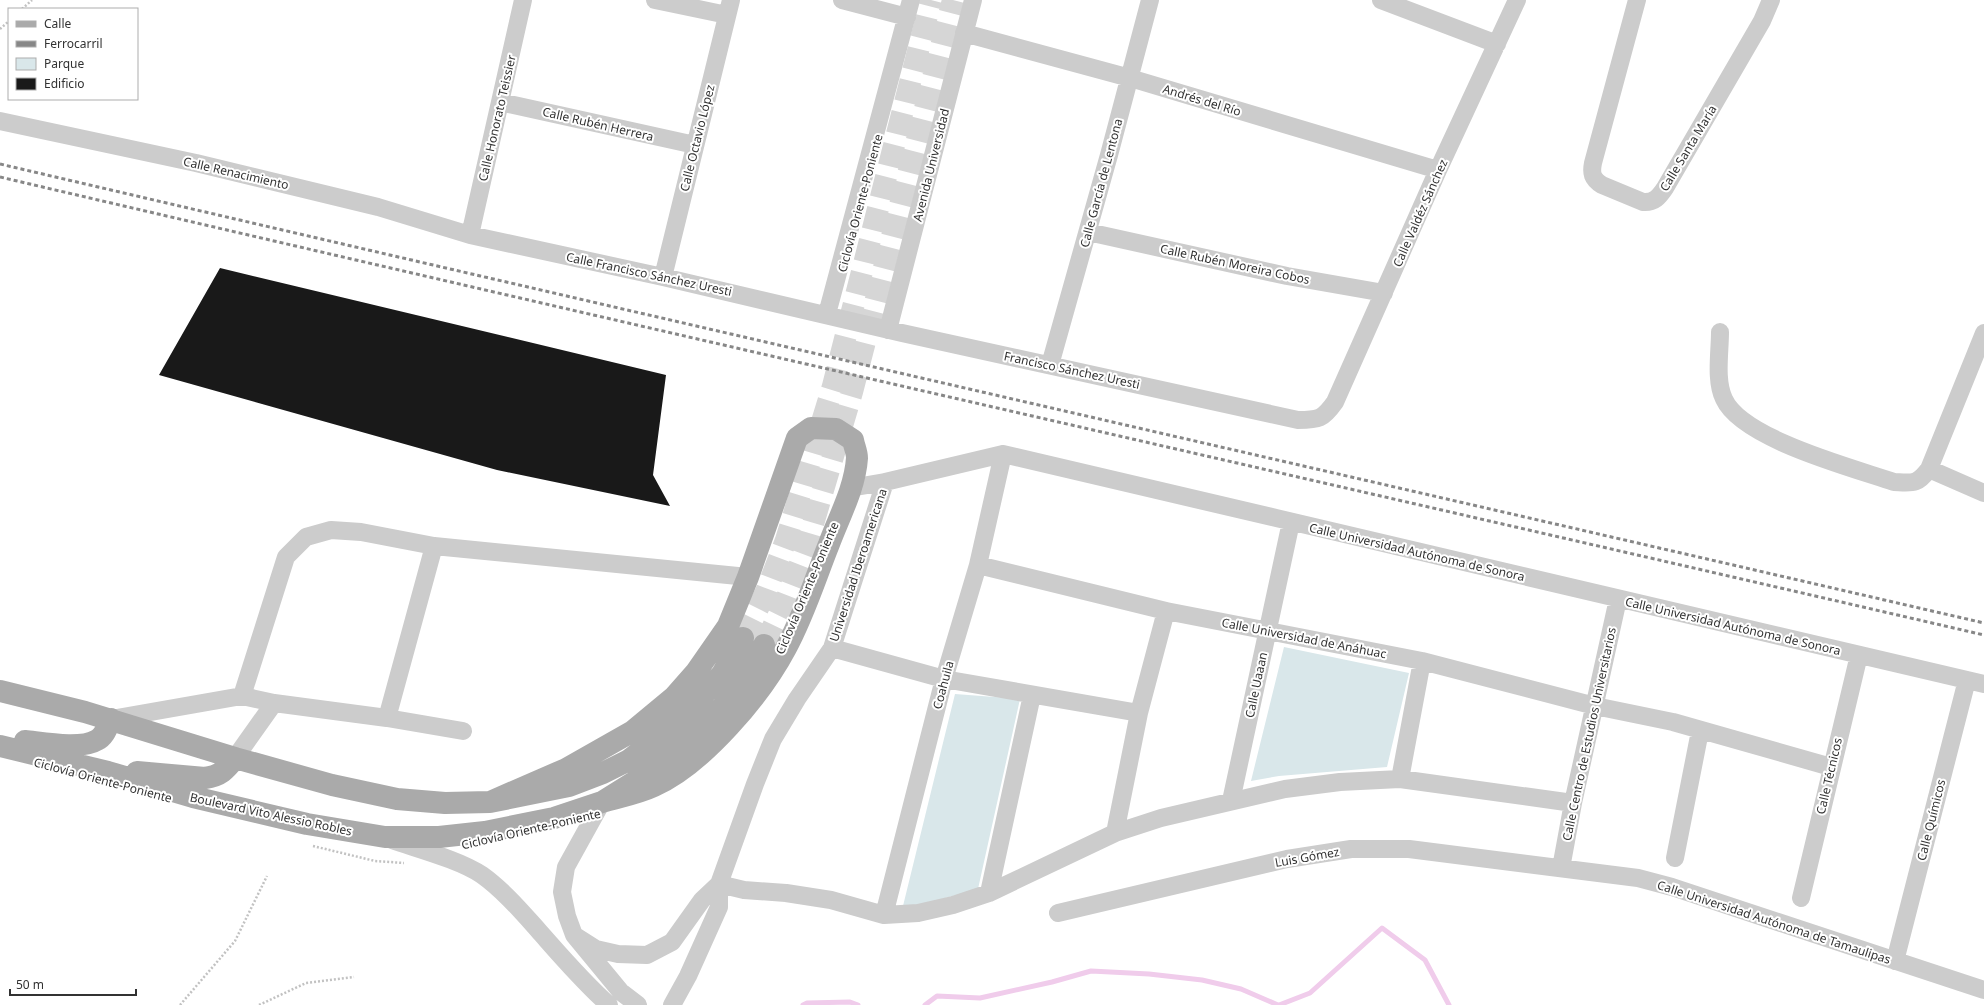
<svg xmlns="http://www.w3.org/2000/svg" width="1984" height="1005" font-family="'Noto Sans',sans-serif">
	<rect width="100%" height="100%" fill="#fff"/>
	<path fill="#d9e7ea" d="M 1284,647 L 1409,673 L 1387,767 L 1279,776 L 1251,781 Z
		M 955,694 L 1020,699 L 978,889 L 902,910 Z"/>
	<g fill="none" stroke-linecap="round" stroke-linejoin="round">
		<path stroke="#f0cceb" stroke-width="5" d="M 803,1005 L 807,1003 L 850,1002 L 858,1005
			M 925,1005 L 937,996 L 980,998 L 1052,982 L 1091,971 L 1149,974 L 1202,980 L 1241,989 L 1278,1005
			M 1279,1005 L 1310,993 L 1382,928 L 1425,960 L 1449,1005"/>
	</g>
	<path fill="#191919" d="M 220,268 L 666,375 L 653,475 L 670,506 L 497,470 L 159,375 Z"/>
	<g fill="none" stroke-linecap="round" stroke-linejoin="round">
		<path stroke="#d6d6d6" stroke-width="22" stroke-dasharray="22 11" stroke-linecap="butt" d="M 743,638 L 766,592 L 786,540 L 833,386 L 931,0
			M 764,645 L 786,600 L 805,551 L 852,392 L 953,0"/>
		<path stroke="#c2c2c2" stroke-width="2.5" stroke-dasharray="2 2" stroke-linecap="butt" d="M 22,9 L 32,0
			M 0,29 L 9,21
			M 313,846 L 375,861 L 404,863
			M 180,1005 L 235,941 L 267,876
			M 259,1005 L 306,983 L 354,977"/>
		<path stroke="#ccc" stroke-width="18" d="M 655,0 L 727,15
			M 842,0 L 907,17
			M 1381,0 L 1497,44
			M 1637,0 L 1593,163 C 1591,173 1592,179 1602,185 L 1643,202 C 1654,203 1659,197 1665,188 L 1762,21 L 1771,0
			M 964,33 L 1130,78 L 1438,170
			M 500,102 L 695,145
			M 0,121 L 196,163 L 378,207 L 470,235 L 663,277 L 902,333 L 1298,420 C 1319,420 1323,419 1335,402 L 1438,170 L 1517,0
			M 1088,232 L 1287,276 L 1384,293
			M 470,235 L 523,0
			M 663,277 L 731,0
			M 827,314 L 911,0
			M 888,330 L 973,0
			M 1720,332 C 1720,353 1715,380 1724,399 C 1742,439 1853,468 1894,482 C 1913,483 1917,485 1929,469 L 1984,333
			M 1050,365 L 1109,155 L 1150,0
			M 1929,469 L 1984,493
			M 850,488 L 885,482 L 1003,454 L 1984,684
			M 978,565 L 1166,611 L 1422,661 L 1595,706 L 1673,722 L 1831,767
			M 832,648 L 944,679 L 1139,713
			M 242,696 L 274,703 L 387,718 L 434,546
			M 387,718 L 463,731
			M 111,719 L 242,696 L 286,557 L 306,537 L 331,530 L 361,532 L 434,546 L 748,577
			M 235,758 L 274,703
			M 1400,779 L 1422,661
			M 1231,801 L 1291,522
			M 602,802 L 566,867 L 562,892 L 567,916 L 574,935 L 621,992 L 638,1005
			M 1115,833 L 1139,713 L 1166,611
			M 392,840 C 418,849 460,860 482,875 C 503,890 521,911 538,930 C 561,956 583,982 609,1005
			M 1675,858 L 1700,731
			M 1561,868 L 1573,803 L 1618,599
			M 719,884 L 744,890 L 786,893 L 831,900 L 884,915 L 918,913 L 953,905 L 989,893 L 1115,833 L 1161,818 L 1285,789 L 1340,782 L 1400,779 L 1573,803
			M 989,893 L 1032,695
			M 1801,898 L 1859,655
			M 1058,913 L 1287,859 L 1351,849 L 1409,849 L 1638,878 L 1672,887 L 1984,990
			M 884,915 L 944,679 L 978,565 L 1003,454
			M 574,935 L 596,949 L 618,954 L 647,955 L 672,942 L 702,900 L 719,884 L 755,784 L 773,739 L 797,699 L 832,648 L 885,482
			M 1895,961 L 1967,680
			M 672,1005 L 688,976 L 719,907 L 719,884"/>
		<path stroke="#aaa" stroke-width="22" d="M 0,691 L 85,712 L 235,758 L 332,785 L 397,799 L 445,803 L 490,802 L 569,786 L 603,773 L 629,760 L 671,728 L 698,701 L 722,674 L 743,638
			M 25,741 C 44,743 81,750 97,740 C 105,736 107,727 111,719
			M 0,746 L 108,772 L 193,797 L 307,824 L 385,837 L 439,837 L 485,832 L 554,818 L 602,802 L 634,782 L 664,761 L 699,731 L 723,706 L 748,672 L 764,645
			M 137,772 L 205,778 C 220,776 226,770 235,758
			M 490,802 L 566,769 L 633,731 L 674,697 L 696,672 L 728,626 L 748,577 L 797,438 L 811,428 L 836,429 L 853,440 C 854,446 857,452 857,458 C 855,488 839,517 829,544 C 815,579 804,615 786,648 C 761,695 703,764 654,786 C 637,794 619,797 602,802"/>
		<path stroke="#878787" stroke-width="3" stroke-dasharray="4 3" stroke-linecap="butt" d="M 0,164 C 661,319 1323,470 1984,623
			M 0,177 C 661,332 1323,482 1984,635"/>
	</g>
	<g text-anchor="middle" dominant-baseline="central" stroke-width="4" stroke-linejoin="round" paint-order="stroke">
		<g font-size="12" fill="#323232" stroke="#fff">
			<text transform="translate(1202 100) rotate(17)">Andrés del Río</text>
			<text transform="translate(497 118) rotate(-77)">Calle Honorato Teissier</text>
			<text transform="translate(598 124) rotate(13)">Calle Rubén Herrera</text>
			<text transform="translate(697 138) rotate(-76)">Calle Octavio López</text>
			<text transform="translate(1688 148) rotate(-59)">Calle Santa María</text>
			<text transform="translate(931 165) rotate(-76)">Avenida Universidad</text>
			<text transform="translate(236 173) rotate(13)">Calle Renacimiento</text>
			<text transform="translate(1101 183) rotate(-75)">Calle García de Lentona</text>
			<text transform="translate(860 203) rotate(-75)">Ciclovía Oriente-Poniente</text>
			<text transform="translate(1420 213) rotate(-66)">Calle Valdéz Sánchez</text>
			<text transform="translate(1235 264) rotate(12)">Calle Rubén Moreira Cobos</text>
			<text transform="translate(649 274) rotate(12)">Calle Francisco Sánchez Uresti</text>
			<text transform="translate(1072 370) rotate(12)">Francisco Sánchez Uresti</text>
			<text transform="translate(1417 552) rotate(13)">Calle Universidad Autónoma de Sonora</text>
			<text transform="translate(858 565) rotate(-72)">Universidad Iberoamericana</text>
			<text transform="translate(807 588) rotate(-67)">Ciclovía Oriente-Poniente</text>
			<text transform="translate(1733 626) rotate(13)">Calle Universidad Autónoma de Sonora</text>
			<text transform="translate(1304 638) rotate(11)">Calle Universidad de Anáhuac</text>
			<text transform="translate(943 685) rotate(-75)">Coahuila</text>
			<text transform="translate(1256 685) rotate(-78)">Calle Uaaan</text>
			<text transform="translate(1589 734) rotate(-78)">Calle Centro de Estudios Universitarios</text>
			<text transform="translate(1829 776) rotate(-77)">Calle Técnicos</text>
			<text transform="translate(103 780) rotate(15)">Ciclovía Oriente-Poniente</text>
			<text transform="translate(271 814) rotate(12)">Boulevard Vito Alessio Robles</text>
			<text transform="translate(1931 820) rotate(-76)">Calle Químicos</text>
			<text transform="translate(531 829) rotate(-13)">Ciclovía Oriente-Poniente</text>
			<text transform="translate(1307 857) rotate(-10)">Luis Gómez</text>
			<text transform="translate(1774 922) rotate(18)">Calle Universidad Autónoma de Tamaulipas</text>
		</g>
	</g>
	<rect x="8" y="8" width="130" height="92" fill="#ffffff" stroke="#adadad"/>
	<rect x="16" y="21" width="20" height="6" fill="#aaaaaa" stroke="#adadad"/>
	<text x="44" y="28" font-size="12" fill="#323232">Calle</text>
	<rect x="16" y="41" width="20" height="6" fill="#878787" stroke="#adadad"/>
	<text x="44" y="48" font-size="12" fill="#323232">Ferrocarril</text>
	<rect x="16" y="58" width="20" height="12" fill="#d9e7ea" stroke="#adadad"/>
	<text x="44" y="68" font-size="12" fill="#323232">Parque</text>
	<rect x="16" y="78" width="20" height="12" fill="#191919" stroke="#adadad"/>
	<text x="44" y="88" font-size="12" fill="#323232">Edificio</text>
	<path d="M10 989v6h126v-6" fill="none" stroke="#323232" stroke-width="2"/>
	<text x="16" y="989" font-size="12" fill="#323232" stroke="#ffffff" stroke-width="3" paint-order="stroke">50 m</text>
</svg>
